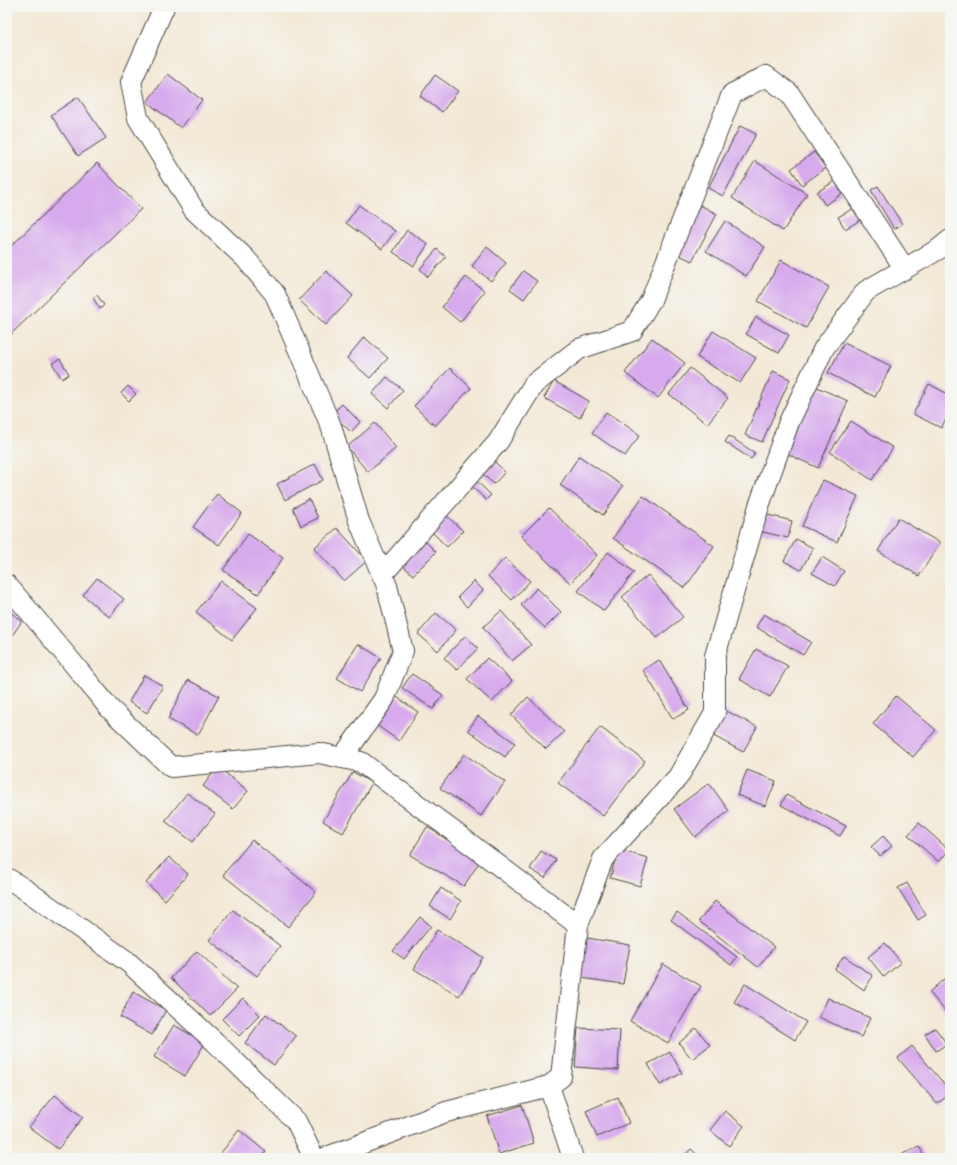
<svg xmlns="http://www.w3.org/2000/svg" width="957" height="1165" font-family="'IM FELL English',serif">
	<rect width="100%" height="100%" fill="#f6f6f2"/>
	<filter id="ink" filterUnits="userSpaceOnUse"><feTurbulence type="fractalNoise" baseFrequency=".025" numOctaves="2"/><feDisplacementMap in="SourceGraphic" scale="8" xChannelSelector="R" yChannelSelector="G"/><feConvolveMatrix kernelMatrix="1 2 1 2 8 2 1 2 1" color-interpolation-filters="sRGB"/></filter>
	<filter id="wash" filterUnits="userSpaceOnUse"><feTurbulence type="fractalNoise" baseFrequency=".012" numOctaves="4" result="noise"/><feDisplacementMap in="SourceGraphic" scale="16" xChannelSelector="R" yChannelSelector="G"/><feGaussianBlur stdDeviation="0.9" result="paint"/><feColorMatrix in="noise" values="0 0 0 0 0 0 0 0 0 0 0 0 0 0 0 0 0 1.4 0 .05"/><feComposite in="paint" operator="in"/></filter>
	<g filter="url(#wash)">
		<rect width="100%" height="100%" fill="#f3e8d5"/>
		<g id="blocks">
			<path fill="#d7aaed" d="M 168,74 L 202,100 L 181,128 L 147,102 Z
				M 435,75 L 458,91 L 442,112 L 420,96 Z
				M 78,97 L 106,138 L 78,156 L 51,115 Z
				M 740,126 L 756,134 L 723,196 L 708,188 Z
				M 814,152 L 826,168 L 802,185 L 791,169 Z
				M 755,161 L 807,194 L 783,231 L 732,198 Z
				M 97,163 L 141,209 L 7,338 L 7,250 Z
				M 835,181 L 842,194 L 825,205 L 817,192 Z
				M 878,186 L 902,224 L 894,229 L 871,190 Z
				M 359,205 L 395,231 L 382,249 L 346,223 Z
				M 700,205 L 717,214 L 692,261 L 675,253 Z
				M 856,207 L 862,219 L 845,229 L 838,217 Z
				M 725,221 L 765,247 L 746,276 L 706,251 Z
				M 407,230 L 428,244 L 414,266 L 393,252 Z
				M 487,247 L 506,263 L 491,281 L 472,266 Z
				M 437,249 L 446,257 L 428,277 L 420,269 Z
				M 781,260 L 829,287 L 806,328 L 758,301 Z
				M 326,271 L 353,296 L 326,325 L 299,300 Z
				M 523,271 L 537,281 L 524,299 L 510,289 Z
				M 466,277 L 485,291 L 460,322 L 442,307 Z
				M 97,295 L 104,305 L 100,309 L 93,298 Z
				M 756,317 L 789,335 L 779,353 L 746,334 Z
				M 713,331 L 756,358 L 740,383 L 697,357 Z
				M 364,337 L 388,358 L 370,378 L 347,358 Z
				M 652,338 L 685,363 L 658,398 L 625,373 Z
				M 844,343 L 891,366 L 875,397 L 828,373 Z
				M 60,359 L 69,374 L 62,379 L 52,363 Z
				M 450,368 L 471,388 L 435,426 L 414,406 Z
				M 690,368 L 728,398 L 707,424 L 669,394 Z
				M 773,371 L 790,379 L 762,442 L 745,435 Z
				M 387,377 L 403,390 L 388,408 L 372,394 Z
				M 554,381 L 589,401 L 580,418 L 544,398 Z
				M 810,384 L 848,401 L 818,468 L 779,450 Z
				M 929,384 L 950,395 L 950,412 L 941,428 L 913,414 Z
				M 128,386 L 136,394 L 129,401 L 121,393 Z
				M 342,404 L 360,422 L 351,432 L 332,414 Z
				M 606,412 L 640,435 L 625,456 L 592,433 Z
				M 851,421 L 893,448 L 872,480 L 830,452 Z
				M 375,423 L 396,448 L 368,472 L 347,447 Z
				M 729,436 L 755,453 L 751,459 L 725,442 Z
				M 579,456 L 623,486 L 603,515 L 560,485 Z
				M 492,459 L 505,472 L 494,484 L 480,472 Z
				M 315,464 L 323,480 L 285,500 L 277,484 Z
				M 470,475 L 491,495 L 486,500 L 465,480 Z
				M 823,480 L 858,496 L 837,542 L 802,526 Z
				M 217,494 L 242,513 L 219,545 L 193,527 Z
				M 643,496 L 714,546 L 685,588 L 613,538 Z
				M 309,499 L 318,518 L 301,526 L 293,508 Z
				M 549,508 L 597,555 L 570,583 L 521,536 Z
				M 445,514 L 463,531 L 447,547 L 429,529 Z
				M 764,514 L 792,521 L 788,538 L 759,531 Z
				M 898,518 L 940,543 L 919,576 L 878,551 Z
				M 337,528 L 367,561 L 344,581 L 314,548 Z
				M 248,534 L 283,558 L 258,594 L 223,570 Z
				M 422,538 L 436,552 L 413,575 L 398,561 Z
				M 796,539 L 813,548 L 801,570 L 784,561 Z
				M 608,552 L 634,572 L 604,611 L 578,591 Z
				M 822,557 L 844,571 L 835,586 L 812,573 Z
				M 505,558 L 530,581 L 512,600 L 488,576 Z
				M 648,575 L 683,617 L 657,638 L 622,597 Z
				M 97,578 L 124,599 L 109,617 L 83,595 Z
				M 221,581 L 257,608 L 232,640 L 196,612 Z
				M 474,581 L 483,590 L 467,607 L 458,597 Z
				M 537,588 L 561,612 L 545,628 L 521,605 Z
				M 7,610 L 22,621 L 7,643 Z
				M 501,611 L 531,645 L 512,661 L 483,627 Z
				M 436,613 L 456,630 L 438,651 L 418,634 Z
				M 764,614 L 811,642 L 803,655 L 756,627 Z
				M 465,636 L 478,648 L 457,670 L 444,658 Z
				M 358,644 L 381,658 L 360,692 L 337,678 Z
				M 756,649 L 788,666 L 770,697 L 739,679 Z
				M 487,658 L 512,681 L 492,702 L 467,679 Z
				M 659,660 L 689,710 L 673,719 L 643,670 Z
				M 412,674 L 443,695 L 433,709 L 402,688 Z
				M 144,675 L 163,686 L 147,713 L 129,702 Z
				M 188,680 L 219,696 L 198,735 L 168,719 Z
				M 391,693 L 418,712 L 399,741 L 371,721 Z
				M 896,696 L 936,730 L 913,757 L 873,724 Z
				M 528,697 L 564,732 L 546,749 L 511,715 Z
				M 723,709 L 757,727 L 743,752 L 710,734 Z
				M 478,716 L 515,743 L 505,757 L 468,730 Z
				M 600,727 L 645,761 L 603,816 L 558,783 Z
				M 464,754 L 505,782 L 481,816 L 440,788 Z
				M 218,767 L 248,791 L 233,809 L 203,786 Z
				M 747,770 L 776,781 L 765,806 L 737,795 Z
				M 353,772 L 372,783 L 343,833 L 323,821 Z
				M 709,783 L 729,811 L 695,837 L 674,809 Z
				M 187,793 L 215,814 L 193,842 L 165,821 Z
				M 786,795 L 846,826 L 840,836 L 781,805 Z
				M 919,823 L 949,850 L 939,862 L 908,835 Z
				M 427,827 L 481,859 L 464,886 L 410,855 Z
				M 883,836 L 892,846 L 880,856 L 871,847 Z
				M 252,840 L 316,892 L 288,927 L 223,875 Z
				M 618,850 L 648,858 L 640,886 L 610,878 Z
				M 541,851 L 556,860 L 545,878 L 530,869 Z
				M 169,857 L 188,874 L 165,900 L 146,883 Z
				M 907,883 L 926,915 L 918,920 L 898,888 Z
				M 441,888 L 461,901 L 450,919 L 430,906 Z
				M 715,901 L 774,947 L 758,967 L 699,921 Z
				M 233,910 L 280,946 L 257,976 L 209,940 Z
				M 677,912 L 737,957 L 731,965 L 671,920 Z
				M 420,917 L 431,926 L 404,959 L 393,951 Z
				M 437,930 L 483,957 L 459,996 L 414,969 Z
				M 587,938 L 630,945 L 623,984 L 581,978 Z
				M 885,943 L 901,962 L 884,977 L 868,957 Z
				M 197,951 L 237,989 L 210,1016 L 171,978 Z
				M 844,956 L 873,976 L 864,990 L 835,969 Z
				M 663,964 L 701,986 L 668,1043 L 630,1021 Z
				M 950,974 L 950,1017 L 929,992 Z
				M 745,984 L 806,1022 L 795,1040 L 734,1002 Z
				M 133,992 L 166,1010 L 152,1035 L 120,1017 Z
				M 243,998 L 260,1015 L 239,1036 L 222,1019 Z
				M 828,998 L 870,1018 L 861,1037 L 819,1017 Z
				M 266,1014 L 296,1036 L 274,1065 L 245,1043 Z
				M 174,1025 L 205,1043 L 185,1076 L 154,1057 Z
				M 578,1028 L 620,1030 L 618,1070 L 575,1067 Z
				M 696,1028 L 710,1045 L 692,1059 L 679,1043 Z
				M 935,1028 L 947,1044 L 936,1051 L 925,1034 Z
				M 912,1046 L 950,1091 L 950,1094 L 937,1104 L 898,1058 Z
				M 670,1052 L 682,1073 L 660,1085 L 648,1064 Z
				M 55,1095 L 83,1117 L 58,1149 L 29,1127 Z
				M 618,1097 L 629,1123 L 597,1137 L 586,1111 Z
				M 522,1105 L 534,1143 L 499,1154 L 487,1116 Z
				M 725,1111 L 744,1126 L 729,1146 L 710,1130 Z
				M 239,1130 L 266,1152 L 261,1158 L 226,1158 L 220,1154 Z
				M 919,1146 L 925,1158 L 894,1158 Z
				M 691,1149 L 701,1158 L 682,1158 Z"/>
		</g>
	</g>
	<g filter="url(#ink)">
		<use href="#blocks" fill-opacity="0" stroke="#494744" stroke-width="1"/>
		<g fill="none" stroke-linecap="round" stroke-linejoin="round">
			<g stroke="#494744" stroke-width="22">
				<path id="minor" d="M 164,7 L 131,82 L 138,118 L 194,210 L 245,258 L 275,294 L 331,426 L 359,521 L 387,586 L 403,651 L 384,699 L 342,758
					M 382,575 L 498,442 L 534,384 L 579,349 L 632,331 L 651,300 L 732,94 L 766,76 L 789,93 L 905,269
					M 7,585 L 71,661 L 110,709 L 171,767 L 319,753 L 361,762 L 578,925
					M 7,878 L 23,888 L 128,962 L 215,1042 L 296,1121 L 314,1158
					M 549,1086 L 573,1158
					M 324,1158 L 446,1112 L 549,1086 L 561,1077 L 578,925 L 603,859 L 678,777 L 715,713 L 715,656 L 759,506 L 789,422 L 824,348 L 866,291 L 939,249 L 950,240"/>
			</g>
			<use href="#minor" stroke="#fff" stroke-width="20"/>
		</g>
	</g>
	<rect width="957" height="1165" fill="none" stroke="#f6f6f2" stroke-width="24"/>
</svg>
